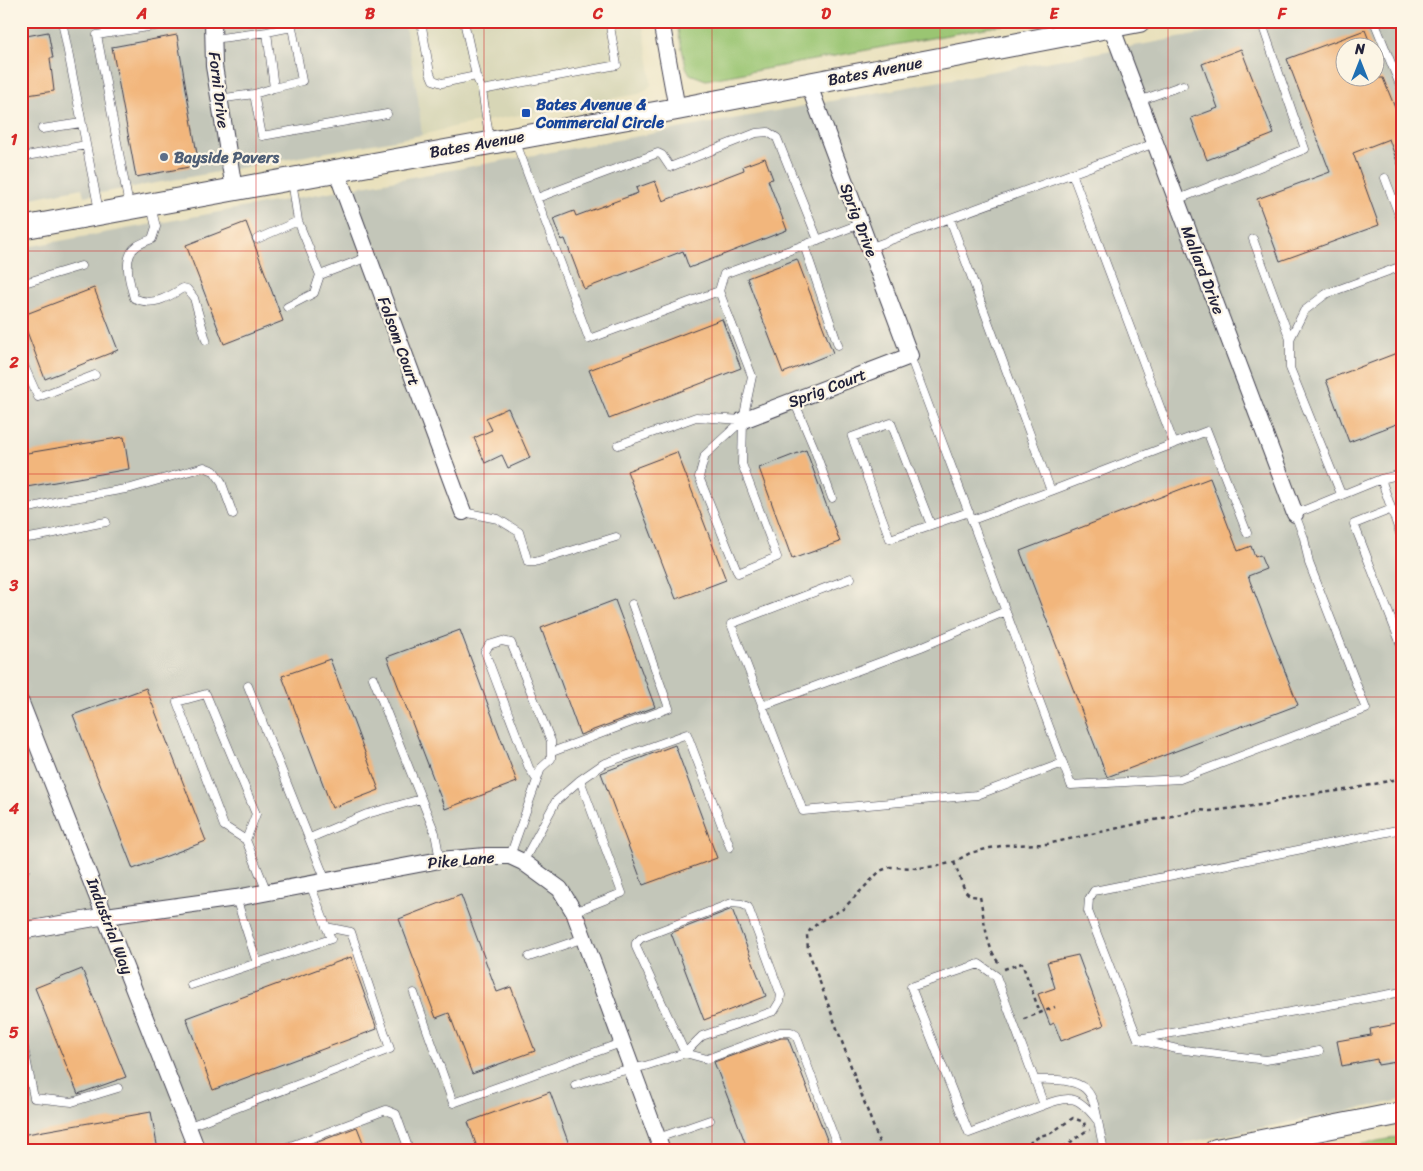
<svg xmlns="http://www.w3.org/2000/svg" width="1423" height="1171" font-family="Sriracha,sans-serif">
	<rect width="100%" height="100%" fill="#fcf5e5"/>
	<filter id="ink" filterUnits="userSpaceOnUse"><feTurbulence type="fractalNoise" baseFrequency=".02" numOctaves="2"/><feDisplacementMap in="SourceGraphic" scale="10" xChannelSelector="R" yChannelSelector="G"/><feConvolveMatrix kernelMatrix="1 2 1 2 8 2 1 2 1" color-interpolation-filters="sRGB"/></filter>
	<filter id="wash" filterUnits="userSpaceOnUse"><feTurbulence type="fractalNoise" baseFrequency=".0096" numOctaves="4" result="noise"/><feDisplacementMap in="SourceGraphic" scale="20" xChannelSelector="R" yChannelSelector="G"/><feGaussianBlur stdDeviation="1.12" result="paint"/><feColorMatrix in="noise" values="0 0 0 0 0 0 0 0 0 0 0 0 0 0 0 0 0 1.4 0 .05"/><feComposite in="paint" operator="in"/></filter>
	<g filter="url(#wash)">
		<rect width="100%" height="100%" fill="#e9e1bd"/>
		<path fill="#d7d6b6" d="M 404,21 L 642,21 L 650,67 L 651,85 L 645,91 L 639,94 L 457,126 L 422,135 L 418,97 Z"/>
		<path fill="#c3c6b9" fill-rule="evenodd" d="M 21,21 L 404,21 L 418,97 L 422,135 L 84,196 L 82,188 L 27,199 L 28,209 L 21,210 Z
			M 1272,21 L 1402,21 L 1402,1100 L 1150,1150 L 21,1150 L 21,248 ZM 1346,48 L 1376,48 L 1376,78 L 1346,78 Z"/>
		<path fill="#9ac572" stroke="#5e7456" d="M 676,21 L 1023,21 L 706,80 L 690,74 L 686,67 Z
			M 1402,1136 L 1402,1150 L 1333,1150 Z"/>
		<g id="blocks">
			<path fill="#f2b67b" d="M 1365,30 L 1372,48 L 1346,48 L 1346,78 L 1383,78 L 1402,125 L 1402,170 L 1400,170 L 1389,139 L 1353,153 L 1379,225 L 1280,261 L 1257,199 L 1330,172 L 1287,59 Z
				M 48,32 L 53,58 L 50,58 L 54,91 L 21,96 L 21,37 Z
				M 177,35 L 197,154 L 189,167 L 136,177 L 112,47 Z
				M 1241,49 L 1274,134 L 1207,160 L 1191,118 L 1218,108 L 1202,64 Z
				M 765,158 L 773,179 L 768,180 L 787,230 L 689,268 L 683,251 L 584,289 L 565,239 L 561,240 L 553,219 L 574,211 L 576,216 L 638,193 L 636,188 L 655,181 L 663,201 L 744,170 L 743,166 Z
				M 246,222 L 283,321 L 224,344 L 186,245 Z
				M 797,259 L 833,353 L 783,373 L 747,278 Z
				M 94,288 L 118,350 L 45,379 L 21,316 Z
				M 722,319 L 741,368 L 609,419 L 589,370 Z
				M 1402,351 L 1402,422 L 1349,442 L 1326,380 Z
				M 508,408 L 530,458 L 508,468 L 502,455 L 485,463 L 474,438 L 492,430 L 486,418 Z
				M 124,437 L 129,469 L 21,488 L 21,454 Z
				M 806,450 L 840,542 L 792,559 L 759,468 Z
				M 677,452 L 726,580 L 676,599 L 627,471 Z
				M 1210,478 L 1238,551 L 1251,546 L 1255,557 L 1260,555 L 1266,569 L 1248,576 L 1298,705 L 1107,777 L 1020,551 Z
				M 615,600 L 655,707 L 580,735 L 541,628 Z
				M 460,630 L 517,782 L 445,809 L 387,657 Z
				M 330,659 L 379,790 L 332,808 L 282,676 Z
				M 146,688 L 206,841 L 133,869 L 73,715 Z
				M 675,745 L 717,858 L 643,885 L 601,773 Z
				M 461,895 L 497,992 L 511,987 L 535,1051 L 472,1074 L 449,1013 L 436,1018 L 399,919 Z
				M 732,909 L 766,996 L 704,1020 L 671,933 Z
				M 1078,955 L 1104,1025 L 1061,1041 L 1054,1023 L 1050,1025 L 1038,994 L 1055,988 L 1047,962 Z
				M 351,957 L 377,1029 L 213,1090 L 186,1018 Z
				M 82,969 L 126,1077 L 78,1094 L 35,988 Z
				M 1402,1023 L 1402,1061 L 1378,1065 L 1377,1059 L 1342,1066 L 1337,1041 L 1371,1035 L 1370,1029 Z
				M 781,1038 L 788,1038 L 831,1150 L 748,1150 L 714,1062 Z
				M 550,1092 L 571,1150 L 478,1150 L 468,1122 Z
				M 151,1112 L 158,1150 L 21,1150 L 21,1135 Z
				M 357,1127 L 366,1150 L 297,1150 Z"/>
		</g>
	</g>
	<g filter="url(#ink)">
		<use href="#blocks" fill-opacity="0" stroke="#403f4e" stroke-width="1"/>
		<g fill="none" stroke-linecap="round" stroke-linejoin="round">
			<g stroke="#403f4e" stroke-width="9">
				<path id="lane" d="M 62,21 L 99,211
					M 421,21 L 430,73 L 433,80 L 442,83 L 476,76
					M 464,21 L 476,76 L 482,90 L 490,142
					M 1374,21 L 1402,90
					M 267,32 L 292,27 L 302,81 L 274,88
					M 213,39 L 267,32 L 274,88 L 254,94
					M 482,90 L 617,65 L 609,21
					M 218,99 L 254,94 L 262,136 L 387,114
					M 1139,101 L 1183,85
					M 42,129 L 81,123
					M 515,140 L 589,339 L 719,291 L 752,376 L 743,420 L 742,464 L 777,557 L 738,573 L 699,477 L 705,455 L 743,420
					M 21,157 L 86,145
					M 1072,173 L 1174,444
					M 1385,178 L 1402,223
					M 537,198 L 658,153 L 662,155 L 670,167 L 756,133 L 768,132 L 777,138 L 818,240
					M 1176,200 L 1305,149 L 1261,21
					M 129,206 L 97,35 L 167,24 L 170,21
					M 151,206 L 156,227 L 152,239 C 147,241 141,243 137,246 C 121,257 130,283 134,298 C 152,307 167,298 183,288 L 187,289 L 194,298 L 206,340
					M 950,219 L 1051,491 L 972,520
					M 298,221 L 320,275 L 368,257
					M 257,239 L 298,221 L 292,180
					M 1253,239 L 1290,339
					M 804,245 L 860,224
					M 869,248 L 1155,143
					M 21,284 L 81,266
					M 719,291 L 724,274 L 804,245 L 838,345
					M 287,307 L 314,293 L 320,275
					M 910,356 L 1071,785 L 1180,779 L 1366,709 L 1309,563 L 1304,538 L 1295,514 L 1381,479 L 1402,474
					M 21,359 L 38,397 L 95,375
					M 794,401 L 814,448 L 832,498
					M 618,445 L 696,417 L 743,420
					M 1381,479 L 1402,539
					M 1051,491 L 1207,431 L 1247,533
					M 1341,494 L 1290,368 L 1290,339 L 1304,311 L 1326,294 L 1402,266
					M 1392,509 L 1354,524 L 1402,647
					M 21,510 L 63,500 L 131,488 L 204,467 L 214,471 L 221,481 L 233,514
					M 463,512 L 498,519 L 519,532 L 528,562 L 535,562 L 616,537
					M 931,525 L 891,423 L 852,437 L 890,539 L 969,512
					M 21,539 C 50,536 77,527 106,522
					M 851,578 L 731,624 L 803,811 L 977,795 L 1063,763
					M 373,678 L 435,833 L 440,860
					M 248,686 L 326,881
					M 762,706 L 921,647 L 1006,611
					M 552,752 L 669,708 L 632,604
					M 310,838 L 367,814 L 421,799
					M 246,840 L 256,814 L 206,694 L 177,702 L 224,826 L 246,840 L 267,892
					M 510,856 L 537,780 L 541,768 L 551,759 L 551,741 L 511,643 L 502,641 L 489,645 L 485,652 L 529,768 L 537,780
					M 21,860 L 25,870 L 21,871
					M 523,862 L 556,801 L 580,780 L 603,764 L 687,734 L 730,847
					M 574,912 L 622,893 L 580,780
					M 529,957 L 584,938
					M 257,963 L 331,939 L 310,884
					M 979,964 L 996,976 L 1044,1105 L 969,1133 L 911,987 Z
					M 191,985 L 257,963 L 236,898
					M 414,993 L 453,1103 L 621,1043
					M 21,1034 L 34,1098 L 72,1102 L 118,1088
					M 1138,1039 L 1088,911 L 1089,899 L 1094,891 L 1402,829
					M 1138,1039 L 1402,992
					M 1143,1041 L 1177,1049 L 1266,1060 L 1319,1051
					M 1035,1080 C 1101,1077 1091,1096 1104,1150
					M 575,1085 L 612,1073 L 645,1066 L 685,1053 L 702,1036 L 774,1011 L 780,1001 L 781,995 L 748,907 L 742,904 L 732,903 L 641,938 L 636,943 L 636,947 L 685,1053 L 707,1059 L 780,1032 L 791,1032 L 796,1035 L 839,1150
					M 1044,1105 C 1071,1094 1079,1097 1097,1120
					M 187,1127 L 390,1049 L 351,932 L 326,927
					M 658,1138 L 710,1120
					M 280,1150 L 386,1110 L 396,1114 L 409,1150"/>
			</g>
			<g stroke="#403f4e" stroke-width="18">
				<path id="street" d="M 213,21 L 214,66 L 234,189
					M 661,21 L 677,109
					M 1111,26 L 1295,514
					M 336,170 L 463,512
					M 743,420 L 910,356 L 808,83
					M 21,703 L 197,1150
					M 21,931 L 106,916 L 236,898 L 440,860 L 486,856 L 510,856 L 523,862 L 560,889 L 574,912 L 662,1150"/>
			</g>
			<g stroke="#403f4e" stroke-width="24">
				<path id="secondary" d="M 21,228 L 677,109 L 1139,21
					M 1216,1150 L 1402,1113"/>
			</g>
			<path stroke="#403f4e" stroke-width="2.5" stroke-dasharray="4 4" stroke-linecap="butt" d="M 954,862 L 965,891 L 971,896 L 980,897 C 984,916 986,948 999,963
				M 1004,969 L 1022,963 L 1040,1013
				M 1024,1019 L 1055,1007
				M 1022,1148 L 1040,1136 L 1051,1133 L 1073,1118 L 1084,1122 L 1086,1131
				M 882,1150 L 808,950 L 807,935 L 810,930 L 820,921 L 843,909 L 880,871 L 890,867 L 917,868 L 938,866 L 954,862 L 970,853 L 990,848 L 1006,845 L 1047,844 L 1199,810 L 1210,811 L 1269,804 L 1292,797 L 1352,789 L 1402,778
				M 1015,1150 L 1039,1147 L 1064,1147 L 1086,1131 L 1090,1130"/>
			<use href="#lane" stroke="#fff" stroke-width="8"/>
			<use href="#street" stroke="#fff" stroke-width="16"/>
			<use href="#secondary" stroke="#fff" stroke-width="22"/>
		</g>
	</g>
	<path fill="none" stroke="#d62828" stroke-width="1" stroke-opacity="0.55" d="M 256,21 L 256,1150M 484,21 L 484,1150M 712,21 L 712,1150M 940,21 L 940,1150M 1168,21 L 1168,1150M 21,251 L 1402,251M 21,474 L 1402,474M 21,697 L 1402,697M 21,920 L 1402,920"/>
	<rect fill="#1a4fb4" stroke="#fcf5e5" stroke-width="2" x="521" y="108" width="10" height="10" rx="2.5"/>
	<circle fill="#5c6f8a" stroke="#fcf5e5" stroke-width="2" cx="164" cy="157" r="5"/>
	<g text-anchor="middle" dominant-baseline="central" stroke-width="4.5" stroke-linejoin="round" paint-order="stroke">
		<g font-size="16" fill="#22223b" stroke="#fcf5e5">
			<text transform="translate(875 71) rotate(-11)">Bates Avenue</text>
			<text transform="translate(219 90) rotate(83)">Forni Drive</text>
			<text transform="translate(477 144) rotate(-10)">Bates Avenue</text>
			<text transform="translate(859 220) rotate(69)">Sprig Drive</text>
			<text transform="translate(1203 270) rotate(69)">Mallard Drive</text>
			<text transform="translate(399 341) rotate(70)">Folsom Court</text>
			<text transform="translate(827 388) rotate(-21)">Sprig Court</text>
			<text transform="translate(461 860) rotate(-5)">Pike Lane</text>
			<text transform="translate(110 926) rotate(69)">Industrial Way</text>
		</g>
		<g font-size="16" font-weight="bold" fill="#164399" stroke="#fcf5e5" text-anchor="start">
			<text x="536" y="104">Bates Avenue &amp;<tspan x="536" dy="18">Commercial Circle</tspan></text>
		</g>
		<g font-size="16" font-weight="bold" fill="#4e5e75" stroke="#fcf5e5" text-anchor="start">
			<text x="174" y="157">Bayside Pavers</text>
		</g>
	</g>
	<rect width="1423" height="1171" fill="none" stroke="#fcf5e5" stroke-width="55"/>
	<g transform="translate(1360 62)"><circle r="24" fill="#fcf5e5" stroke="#a5a1a1"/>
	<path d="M0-4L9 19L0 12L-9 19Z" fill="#1f6fb2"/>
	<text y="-8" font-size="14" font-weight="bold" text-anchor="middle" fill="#22223b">N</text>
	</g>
	<rect x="28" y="28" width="1368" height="1116" fill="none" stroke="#d62828" stroke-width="2"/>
	<g font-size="16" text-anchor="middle" font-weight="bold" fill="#d62828">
		<text x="142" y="19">A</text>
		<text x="370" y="19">B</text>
		<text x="598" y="19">C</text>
		<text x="826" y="19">D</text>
		<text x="1054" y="19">E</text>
		<text x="1282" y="19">F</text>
		<text x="14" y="145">1</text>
		<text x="14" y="368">2</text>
		<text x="14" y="591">3</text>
		<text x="14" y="814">4</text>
		<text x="14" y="1038">5</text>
	</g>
</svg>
